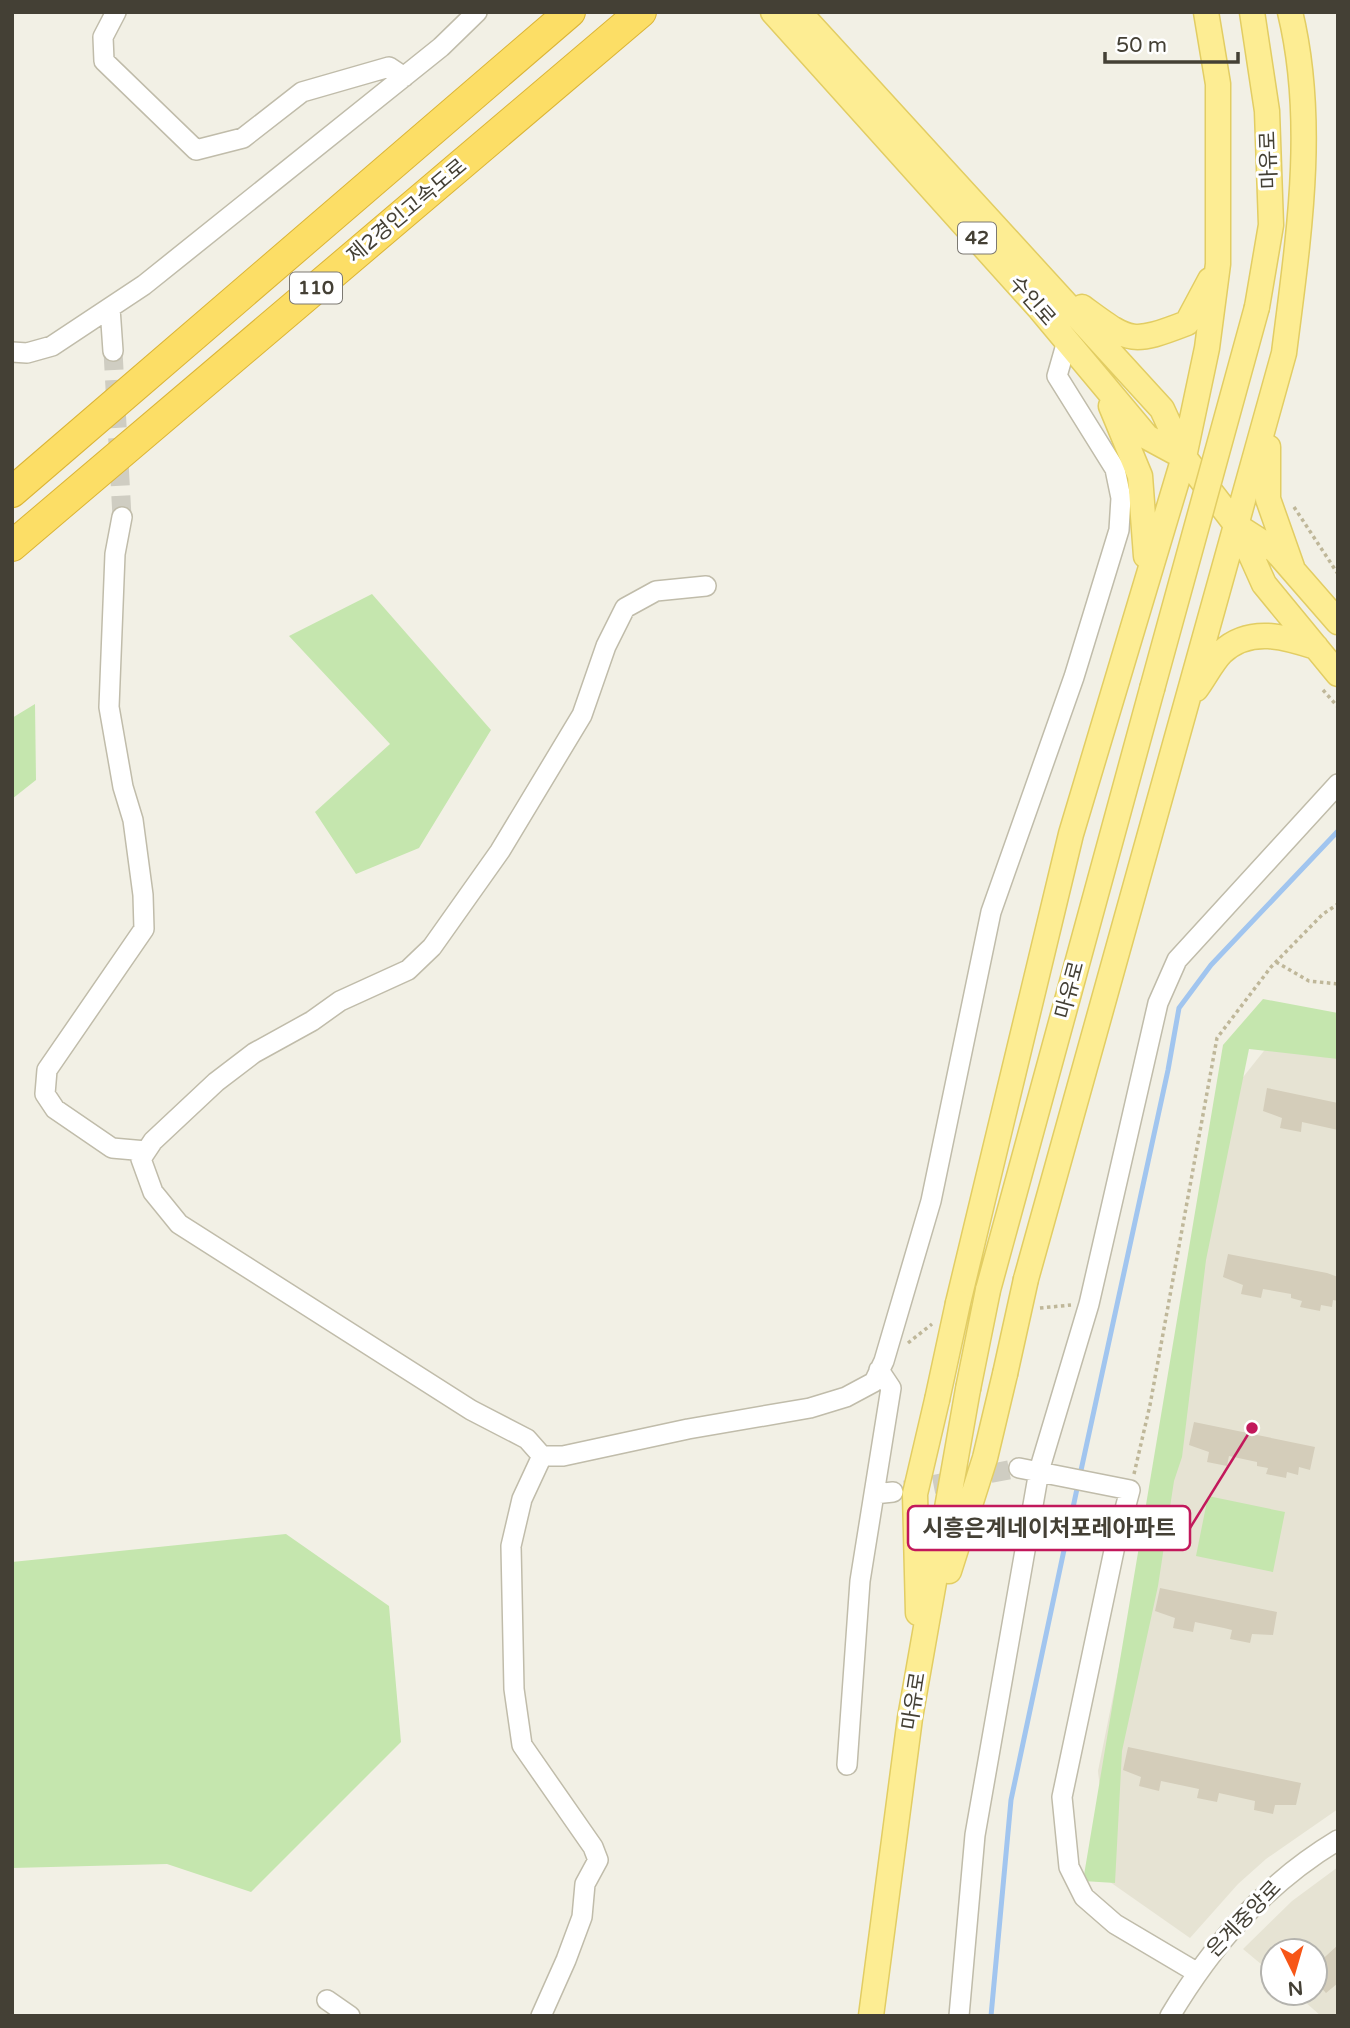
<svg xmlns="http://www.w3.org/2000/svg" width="1350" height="2028" font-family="'Varela Round','Noto Sans KR',sans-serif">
	<rect width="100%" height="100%" fill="#f2f0e5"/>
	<path fill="#e6e3d3" d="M 1283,1027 L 1338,1037 L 1338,1809 L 1266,1859 L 1238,1884 L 1190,1938 L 1110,1882 L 1098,1771 L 1236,1086 Z
		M 1338,1867 L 1338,2016 L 1321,2016 L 1295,1993 L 1315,1993 L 1315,1951 L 1273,1951 L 1273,1974 L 1243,1949 L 1292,1901 Z"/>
	<path fill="#c5e6ae" d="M 372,594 L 491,730 L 419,848 L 356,874 L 315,812 L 390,744 L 289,636 Z
		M 35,704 L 36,780 L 12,799 L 12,718 Z
		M 1263,999 L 1338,1013 L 1338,1059 L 1249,1049 L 1206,1260 L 1182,1457 L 1174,1481 L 1158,1586 L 1122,1751 L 1115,1883 L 1083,1881 L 1223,1045 Z
		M 1208,1496 L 1285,1512 L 1273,1572 L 1196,1556 Z
		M 286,1534 L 389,1606 L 401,1742 L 251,1892 L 167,1864 L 12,1868 L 12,1562 Z"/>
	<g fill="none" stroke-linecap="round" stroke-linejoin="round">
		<path stroke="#a1c5ef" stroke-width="5" d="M 1080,1475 L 1168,1070 L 1179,1008 L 1211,965 L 1338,831
			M 991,2016 L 1011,1800 L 1078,1484"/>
	</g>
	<path fill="#d4cdba" d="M 1267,1088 L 1338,1103 L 1338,1130 L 1302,1122 L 1301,1132 L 1280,1128 L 1282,1118 L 1263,1111 Z
		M 1228,1254 L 1327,1273 L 1338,1277 L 1338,1301 L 1333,1300 L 1332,1307 L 1321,1305 L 1320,1311 L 1300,1307 L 1302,1301 L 1291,1298 L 1291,1294 L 1263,1289 L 1261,1298 L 1241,1294 L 1243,1285 L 1223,1277 Z
		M 1194,1422 L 1315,1447 L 1310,1470 L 1299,1467 L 1298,1475 L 1287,1472 L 1286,1478 L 1266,1474 L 1268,1468 L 1257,1466 L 1257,1462 L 1229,1456 L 1227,1466 L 1207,1462 L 1209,1452 L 1189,1445 Z
		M 1160,1588 L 1277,1612 L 1273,1635 L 1252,1634 L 1250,1643 L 1230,1639 L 1232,1630 L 1224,1628 L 1195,1622 L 1193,1632 L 1173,1628 L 1175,1618 L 1155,1611 Z
		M 1128,1747 L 1301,1783 L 1296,1805 L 1275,1805 L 1273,1814 L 1254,1810 L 1255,1801 L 1219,1793 L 1217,1802 L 1197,1798 L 1199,1789 L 1161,1781 L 1159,1791 L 1139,1786 L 1141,1777 L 1123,1770 Z
		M 1338,1945 L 1338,1983 L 1326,1993 L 1315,1981 L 1315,1966 Z"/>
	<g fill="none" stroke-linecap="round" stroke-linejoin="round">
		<path stroke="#cfcdc2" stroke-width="19" stroke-dasharray="19 10" stroke-linecap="butt" d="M 113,351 L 122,517
			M 905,1490 L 1019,1468"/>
		<g stroke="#c0bcaa" stroke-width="22">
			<path id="minor" d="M 116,12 L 103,37 L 104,61 L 196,150 L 243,138 L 302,92 L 389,67 L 404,77
				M 110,308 L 113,351
				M 12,352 L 27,353 L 52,346 L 144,285 L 441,47 L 477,12
				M 122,517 L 115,554 L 109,707 L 123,787 L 133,820 L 143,895 L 144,929 L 47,1070 L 45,1094 L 55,1109 L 112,1148 L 146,1151
				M 706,586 L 656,591 L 625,608 L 606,646 L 582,715 L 500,851 L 432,947 L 408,970 L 340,1001 L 312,1021 L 254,1053 L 216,1082 L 153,1141 L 141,1159 L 153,1192 L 179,1224 L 471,1410 L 527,1439 L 542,1456 L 563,1456 L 688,1429 L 810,1408 L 846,1397 L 874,1382 L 884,1361 L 931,1201 L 991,912 L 1074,677 L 1119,530 L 1121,498 L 1115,469 L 1057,376 L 1067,341
				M 1019,1468 L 1130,1490 L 1115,1546 L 1062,1797 L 1069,1867 L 1084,1897 L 1115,1924 L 1196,1972
				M 874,1494 L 893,1492
				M 847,1765 L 860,1581 L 891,1388 L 879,1370
				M 327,2000 L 350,2016
				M 541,2016 L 566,1960 L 582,1917 L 585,1884 L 598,1860 L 593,1847 L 522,1745 L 514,1689 L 511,1546 L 522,1499 L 542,1456
				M 959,2016 L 975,1835 L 1039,1471 L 1089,1304 L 1158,1003 L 1177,960 L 1338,784
				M 1170,2016 C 1213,1944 1265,1884 1338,1840"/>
		</g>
		<g stroke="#e2cd63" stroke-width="27">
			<path id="major" d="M 773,12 L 1040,309 L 1147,437 L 1184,457
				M 799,12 L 1162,409 L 1184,457 L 1237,526 L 1276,551 L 1338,622
				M 1252,12 L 1267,111 L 1271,225 L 1257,307
				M 1082,307 C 1130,342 1130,345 1187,323 L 1210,280
				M 1111,406 L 1140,476 L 1146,556
				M 1268,447 L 1268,499 L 1292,567
				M 1238,526 L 1264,584 L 1338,674
				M 1196,689 C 1205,677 1212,662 1222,652 C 1250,626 1286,637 1316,647
				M 1026,1279 L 1284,353 C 1298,241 1317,123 1290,12
				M 988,1290 L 1152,689
				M 958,1303 L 1071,834 L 1184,457 L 1207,348 L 1218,264 L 1218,84 L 1206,12
				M 949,1571 L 985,1458 L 1005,1374
				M 918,1613 L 915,1494 L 937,1400
				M 871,2016 L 910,1718 L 968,1389"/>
		</g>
		<g stroke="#dbb436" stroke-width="32">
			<path id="highway" d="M 12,492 L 570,12
				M 12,546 L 641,12"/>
		</g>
		<path stroke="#bfb799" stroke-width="3.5" stroke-dasharray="3.5 3.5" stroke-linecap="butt" d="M 1294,507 L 1338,574
			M 1323,690 L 1338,707
			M 1276,962 L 1309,981 L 1338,984
			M 1040,1308 L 1071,1305
			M 908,1343 L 932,1324
			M 1134,1474 L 1150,1405 L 1217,1038 L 1271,967 L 1323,914 L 1338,904"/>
		<use href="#minor" stroke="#fff" stroke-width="19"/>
		<use href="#major" stroke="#fded93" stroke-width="24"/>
		<use href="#highway" stroke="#fcde66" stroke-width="30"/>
		<g stroke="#e2cd63" stroke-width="27" stroke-linecap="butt">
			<path id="major-bridge" d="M 1152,689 L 1257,307
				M 1005,1374 L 1026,1279
				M 968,1389 L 988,1290
				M 937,1400 L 958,1303"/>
		</g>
		<use href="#major-bridge" stroke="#fded93" stroke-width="24"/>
	</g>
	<g text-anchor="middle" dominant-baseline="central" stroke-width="6" stroke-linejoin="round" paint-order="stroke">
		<g fill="#fff" stroke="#7c7972" stroke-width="2">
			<rect x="958" y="222.5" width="38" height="31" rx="5"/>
			<rect x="290" y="272.5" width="52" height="31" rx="5"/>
		</g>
		<g font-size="19" font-weight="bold" fill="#444035">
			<text x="977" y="238">42</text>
			<text x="316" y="288">110</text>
		</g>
		<g font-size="21" fill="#444035" stroke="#fff">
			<text transform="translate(1269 160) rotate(-92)">마유로</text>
			<text transform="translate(407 211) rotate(-40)">제2경인고속도로</text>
			<text transform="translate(1032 301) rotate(49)">수인로</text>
			<text transform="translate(1070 990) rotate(-75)">마유로</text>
			<text transform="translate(914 1701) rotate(-81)">마유로</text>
			<text transform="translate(1244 1919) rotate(-46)">은계중앙로</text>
		</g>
	</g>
	<path fill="none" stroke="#c2185b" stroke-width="2.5" d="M1252 1428L1190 1528"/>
	<circle fill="#c2185b" stroke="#fff" stroke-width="2.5" cx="1252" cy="1428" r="7"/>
	<rect fill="#fff" stroke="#c2185b" stroke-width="2.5" x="908" y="1506" width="282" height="44" rx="7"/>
	<g font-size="23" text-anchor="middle" font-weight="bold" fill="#444035">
		<text x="1049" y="1536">시흥은계네이처포레아파트</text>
	</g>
	<rect width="1350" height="2028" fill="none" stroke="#444035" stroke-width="28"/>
	<g transform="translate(1294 1972) rotate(175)"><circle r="33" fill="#ffffff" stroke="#b4b3ae" stroke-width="2"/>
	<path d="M0-5L12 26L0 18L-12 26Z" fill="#f75617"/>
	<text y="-10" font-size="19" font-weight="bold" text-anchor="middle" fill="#444035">N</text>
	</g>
	<path d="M1105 52v10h133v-10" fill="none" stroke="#444035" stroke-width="3.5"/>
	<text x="1116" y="52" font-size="21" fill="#444035" stroke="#ffffff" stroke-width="5" paint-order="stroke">50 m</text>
</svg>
